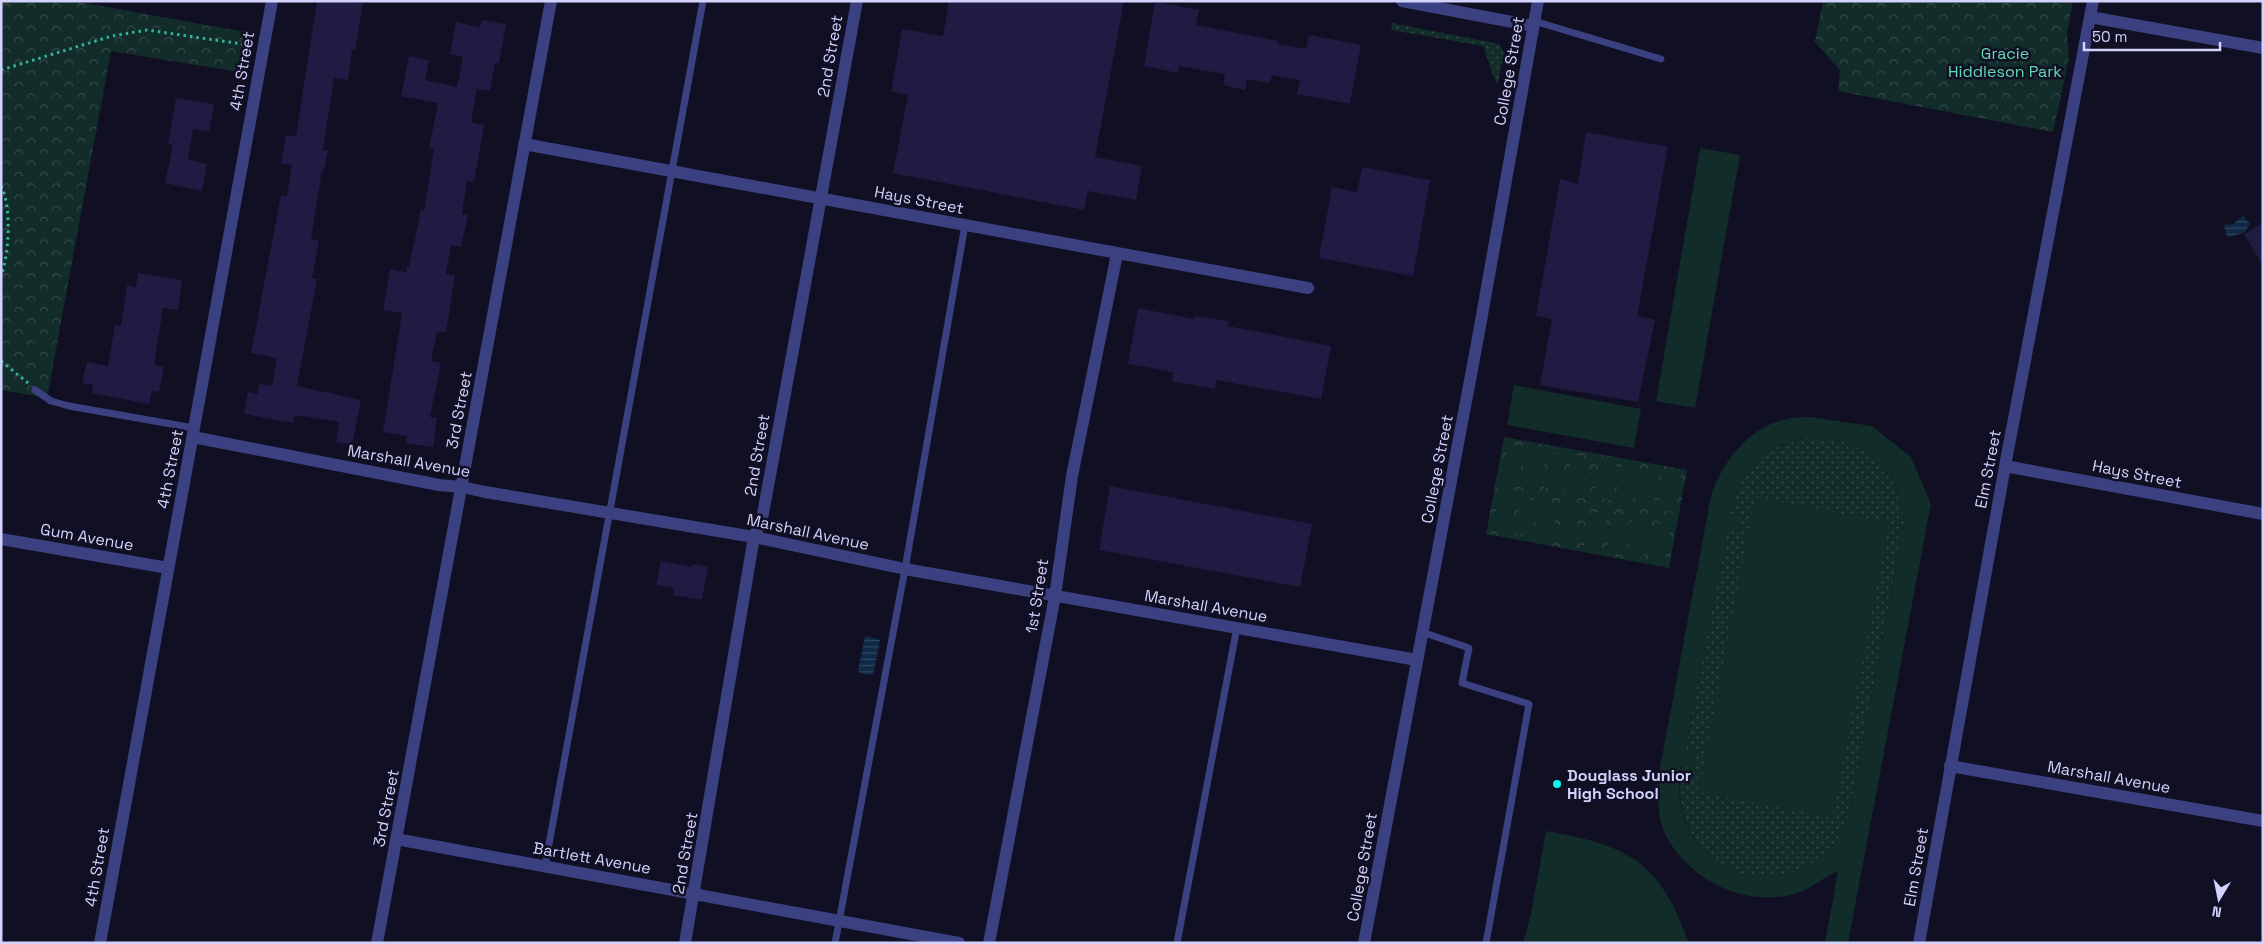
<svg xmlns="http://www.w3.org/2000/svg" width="2264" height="944" font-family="'Space Grotesk',sans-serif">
	<defs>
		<pattern id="grass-dots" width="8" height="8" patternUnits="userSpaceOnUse" patternTransform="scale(1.25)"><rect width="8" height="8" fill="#122c29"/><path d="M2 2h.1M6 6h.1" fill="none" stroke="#344a49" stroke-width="1.8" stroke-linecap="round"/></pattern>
		<pattern id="forest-crowns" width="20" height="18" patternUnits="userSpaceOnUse" patternTransform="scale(1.25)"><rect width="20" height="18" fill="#122c29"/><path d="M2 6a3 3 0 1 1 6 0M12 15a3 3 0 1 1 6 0" fill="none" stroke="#344a49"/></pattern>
		<pattern id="water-rules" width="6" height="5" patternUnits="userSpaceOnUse" patternTransform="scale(1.25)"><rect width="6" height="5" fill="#0f2946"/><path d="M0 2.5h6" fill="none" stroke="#314762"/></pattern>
	</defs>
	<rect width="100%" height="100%" fill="#100f23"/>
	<path fill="url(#grass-dots)" d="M 1392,23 L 1499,44 L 1504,53 L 1498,83 L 1496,83 L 1483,46 L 1391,30 Z
		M 1809,437 C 1867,440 1897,463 1904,523 L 1850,811 C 1846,822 1843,833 1836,842 C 1774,918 1663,861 1682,766 L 1694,768 L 1697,752 L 1685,750 L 1728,529 L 1740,531 L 1743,516 L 1731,513 C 1741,465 1762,447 1809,437 Z"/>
	<path fill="url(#forest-crowns)" d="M 1,1 L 74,1 L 250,33 L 245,73 L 111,51 L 47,398 L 1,390 Z
		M 1823,1 L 2073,1 L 2067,33 L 2069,58 L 2053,132 L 1838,91 L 1840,70 L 1815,42 Z
		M 1504,437 L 1687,470 L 1669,568 L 1486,534 Z"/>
	<path fill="#122c29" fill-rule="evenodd" d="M 1700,148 L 1740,155 L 1695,408 L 1656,401 Z
		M 1514,385 L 1641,409 L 1634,448 L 1507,425 Z
		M 1810,417 L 1872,426 L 1911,457 L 1931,504 L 1848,943 L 1825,943 L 1838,871 C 1822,878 1809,891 1791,895 C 1742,906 1690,880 1666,836 C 1658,821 1658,801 1657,784 L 1711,496 C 1722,462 1749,426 1787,419 C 1794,417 1803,417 1810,417 ZM 1809,437 C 1866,440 1898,464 1904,523 L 1850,811 C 1846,821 1843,833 1836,842 C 1775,917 1661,860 1682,766 L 1694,769 L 1697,752 L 1685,749 L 1728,530 L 1740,531 L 1743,516 L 1731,513 C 1741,465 1763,447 1809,437 Z
		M 1508,445 L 1524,448 L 1518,483 L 1501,480 Z
		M 1529,448 L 1546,451 L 1539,487 L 1523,484 Z
		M 1551,453 L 1567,455 L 1560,491 L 1544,488 Z
		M 1572,456 L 1588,459 L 1582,495 L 1565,492 Z
		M 1600,462 L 1617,464 L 1610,500 L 1593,497 Z
		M 1622,465 L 1638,468 L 1632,504 L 1615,501 Z
		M 1643,469 L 1659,473 L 1653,508 L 1636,505 Z
		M 1664,473 L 1681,476 L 1674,512 L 1658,509 Z
		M 1499,494 L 1516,496 L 1509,532 L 1493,530 Z
		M 1521,497 L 1537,501 L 1531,536 L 1514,533 Z
		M 1755,497 L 1889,523 L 1832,818 L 1699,792 Z
		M 1542,502 L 1558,505 L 1552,540 L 1535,537 Z
		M 1564,505 L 1580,508 L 1573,544 L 1557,541 Z
		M 1591,511 L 1607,514 L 1601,550 L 1584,547 Z
		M 1612,515 L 1629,518 L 1622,554 L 1606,551 Z
		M 1633,519 L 1650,522 L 1643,558 L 1627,555 Z
		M 1655,523 L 1671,526 L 1665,561 L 1648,559 Z
		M 1546,831 C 1628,845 1660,861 1689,943 L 1523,943 L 1531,914 Z"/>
	<path fill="url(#water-rules)" d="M 2243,216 L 2250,224 L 2244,233 L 2227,237 L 2224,225 L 2233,224 Z
		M 867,636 L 880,640 L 873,675 L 860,673 L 858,670 L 865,637 Z"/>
	<path fill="#1f1b43" d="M 317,1 L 363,3 L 355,51 L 352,50 L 348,80 L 334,78 L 323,150 L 328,151 L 324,170 L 322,170 L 311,239 L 319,241 L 312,278 L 317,279 L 297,386 L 361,400 L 352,445 L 336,442 L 339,422 L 295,415 L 293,423 L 244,414 L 248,392 L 258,394 L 259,384 L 272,386 L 277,358 L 251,353 L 281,195 L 287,196 L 292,165 L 281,163 L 286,135 L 296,136 Z
		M 949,1 L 1124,1 L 1095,157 L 1142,166 L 1136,200 L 1088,191 L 1084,210 L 893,173 L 908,95 L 891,91 L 902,29 L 943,36 Z
		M 1155,2 L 1199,10 L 1196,25 L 1278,41 L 1278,44 L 1306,49 L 1309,35 L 1361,45 L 1350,104 L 1297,94 L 1300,80 L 1272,75 L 1270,83 L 1247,79 L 1245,90 L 1223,85 L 1225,74 L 1179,66 L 1178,73 L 1144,66 Z
		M 482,20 L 506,24 L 499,63 L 495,63 L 490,91 L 477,89 L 471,122 L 484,125 L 474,182 L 467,181 L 462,214 L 468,215 L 461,247 L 451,245 L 446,274 L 455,275 L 446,333 L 437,332 L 431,361 L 441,363 L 430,417 L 437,418 L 433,447 L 406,443 L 407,436 L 383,432 L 402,313 L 383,310 L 390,269 L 406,272 L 407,266 L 409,267 L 421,210 L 424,211 L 434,149 L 429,148 L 438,103 L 401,96 L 409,56 L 429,60 L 425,80 L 457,87 L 463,57 L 450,54 L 456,22 L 480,27 Z
		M 176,98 L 214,104 L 209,132 L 193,129 L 188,160 L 207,164 L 202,191 L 165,183 L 173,145 L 168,144 Z
		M 1586,132 L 1668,147 L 1637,316 L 1655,320 L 1638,402 L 1540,385 L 1552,319 L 1536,316 L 1560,179 L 1578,184 Z
		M 1362,167 L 1430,180 L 1413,276 L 1319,258 L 1332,187 L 1357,192 Z
		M 2263,223 L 2263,266 L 2244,234 Z
		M 138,273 L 182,280 L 178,310 L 163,308 L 154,365 L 164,367 L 159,392 L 152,391 L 149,404 L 92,393 L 93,385 L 82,383 L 87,362 L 108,366 L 115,325 L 121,326 L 127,285 L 136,287 Z
		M 1138,308 L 1194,319 L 1194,316 L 1229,321 L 1228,326 L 1331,346 L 1321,399 L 1216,380 L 1215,389 L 1172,381 L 1173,372 L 1128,364 Z
		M 1110,486 L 1312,524 L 1300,587 L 1099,550 Z
		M 661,561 L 692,567 L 693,564 L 708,567 L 702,600 L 673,595 L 674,588 L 656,585 Z"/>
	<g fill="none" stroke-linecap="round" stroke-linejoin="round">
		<path stroke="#33b19d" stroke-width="3" stroke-dasharray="2.5 4" stroke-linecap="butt" d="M 1,70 L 112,36 L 147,30 L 249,45
			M 1,186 C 12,206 9,255 1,276
			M 1,361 L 28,383"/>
		<path stroke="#3b4080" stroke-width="7" d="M 1534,21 L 1661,59
			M 35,390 L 51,401 L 69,406 L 194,428
			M 1422,632 L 1469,648 L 1462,683 L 1529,704 L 1486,943
			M 545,866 L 703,1
			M 835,943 L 905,569 L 965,225
			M 1177,943 L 1237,627"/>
		<path stroke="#3b4080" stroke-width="12" d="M 1402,1 L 1533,26
			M 2090,17 L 2263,48
			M 524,144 L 1308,288
			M 193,437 L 439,485 L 462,487 L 485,492 L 754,537 L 905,569 L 1417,660
			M 2005,466 L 2263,514
			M 1,539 L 168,568
			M 1950,766 L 2263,821
			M 396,839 L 959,943
			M 100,943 L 272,1
			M 377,943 L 551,1
			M 685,943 L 754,537 L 762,519 L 857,1
			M 989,943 L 1055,596 L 1072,476 L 1117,254
			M 1364,943 L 1477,343 L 1538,1
			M 1919,943 L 2005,466 L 2093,1"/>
	</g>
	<circle fill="#08f3f3" stroke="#100f23" stroke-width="2" cx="1557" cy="784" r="5"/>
	<g text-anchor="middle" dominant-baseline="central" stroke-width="5" stroke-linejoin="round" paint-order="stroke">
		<g font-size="16" fill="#60dbb0" stroke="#100f23">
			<text x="2005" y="53">Gracie<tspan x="2005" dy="18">Hiddleson Park</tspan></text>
		</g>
		<g font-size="16" fill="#d3d2fd" stroke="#100f23">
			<text transform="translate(830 56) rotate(-80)">2nd Street</text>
			<text transform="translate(242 71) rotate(-80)">4th Street</text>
			<text transform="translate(1509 71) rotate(-80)">College Street</text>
			<text transform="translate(919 200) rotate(11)">Hays Street</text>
			<text transform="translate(459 410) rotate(-79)">3rd Street</text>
			<text transform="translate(757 455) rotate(-80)">2nd Street</text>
			<text transform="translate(409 461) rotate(10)">Marshall Avenue</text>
			<text transform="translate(170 469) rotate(-79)">4th Street</text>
			<text transform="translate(1437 469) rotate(-79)">College Street</text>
			<text transform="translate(1988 469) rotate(-79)">Elm Street</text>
			<text transform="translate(2137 474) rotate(11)">Hays Street</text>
			<text transform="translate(808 532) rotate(12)">Marshall Avenue</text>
			<text transform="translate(87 537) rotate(10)">Gum Avenue</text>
			<text transform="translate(1037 596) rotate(-81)">1st Street</text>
			<text transform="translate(1206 606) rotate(10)">Marshall Avenue</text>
			<text transform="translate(2109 777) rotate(10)">Marshall Avenue</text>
			<text transform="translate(386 808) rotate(-79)">3rd Street</text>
			<text transform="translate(685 853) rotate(-80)">2nd Street</text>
			<text transform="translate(592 858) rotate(10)">Bartlett Avenue</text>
			<text transform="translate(97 867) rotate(-80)">4th Street</text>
			<text transform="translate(1362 867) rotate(-80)">College Street</text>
			<text transform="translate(1916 867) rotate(-80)">Elm Street</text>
		</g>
		<g font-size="16" font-weight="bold" fill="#d3d2fd" stroke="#100f23" text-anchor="start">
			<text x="1567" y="775">Douglass Junior<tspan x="1567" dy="18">High School</tspan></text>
		</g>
	</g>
	<rect width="2264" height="944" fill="none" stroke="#d3d2fd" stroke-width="5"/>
	<g transform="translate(2219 899) rotate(190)" stroke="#100f23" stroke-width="4" paint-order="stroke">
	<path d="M0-4L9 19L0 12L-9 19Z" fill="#d3d2fd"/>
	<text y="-8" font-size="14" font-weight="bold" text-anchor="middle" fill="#d3d2fd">N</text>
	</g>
	<path d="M2084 42v8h136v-8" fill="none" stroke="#d3d2fd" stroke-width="2.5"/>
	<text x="2092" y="42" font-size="15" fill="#d3d2fd" stroke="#100f23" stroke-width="4" paint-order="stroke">50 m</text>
</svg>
